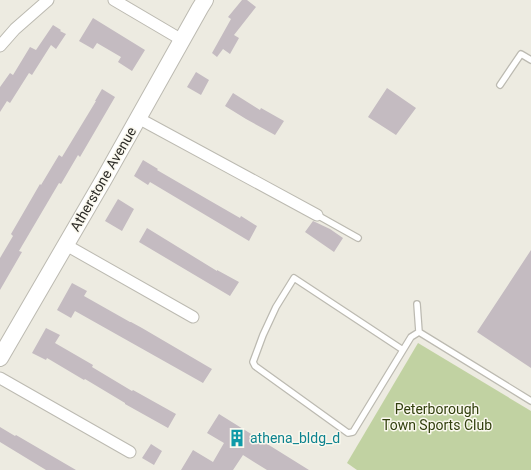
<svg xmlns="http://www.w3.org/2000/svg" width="531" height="470" font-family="Roboto,sans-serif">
	<rect width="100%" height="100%" fill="#edebe1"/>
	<path fill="#c1d2a2" d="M 418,343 L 531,411 L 531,470 L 357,470 L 347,463 Z"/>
	<path fill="#c4bbc1" d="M 242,0 L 247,0 L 256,7 L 234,35 L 239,38 L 230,54 L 223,49 L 217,57 L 212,53 L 231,19 L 228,17 Z
		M 93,18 L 145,50 L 132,71 L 118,62 L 121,57 L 97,43 L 93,49 L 79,41 Z
		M 53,25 L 61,30 L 60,31 L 66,34 L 56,49 L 51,45 L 32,75 L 29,73 L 10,103 L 7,101 L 0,112 L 0,87 L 10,73 L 13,75 L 30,47 L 36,50 Z
		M 196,72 L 209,80 L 201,95 L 187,87 Z
		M 387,88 L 416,108 L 396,135 L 368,117 Z
		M 102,89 L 115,97 L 80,157 L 78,155 L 61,184 L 59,183 L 19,251 L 22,252 L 0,290 L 0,258 L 13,236 L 11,234 L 40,184 L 41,185 L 59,155 L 62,157 L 96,101 L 95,101 Z
		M 233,93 L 260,110 L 261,108 L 284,121 L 275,135 L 246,119 L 225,106 Z
		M 143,160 L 158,169 L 157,170 L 207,199 L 240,218 L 241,216 L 257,226 L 249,241 L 150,182 L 148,185 L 134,176 Z
		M 118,199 L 134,209 L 122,231 L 105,221 Z
		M 313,221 L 330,229 L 343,238 L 334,252 L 305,232 Z
		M 147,228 L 217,271 L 217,270 L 239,282 L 230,296 L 139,242 Z
		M 531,250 L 531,368 L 477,332 Z
		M 72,283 L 87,291 L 84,296 L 130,322 L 131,322 L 142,328 L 212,369 L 203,383 L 75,311 L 71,318 L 57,310 Z
		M 46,328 L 60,335 L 55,343 L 93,365 L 92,367 L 132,391 L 133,390 L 176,414 L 168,428 L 125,404 L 125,403 L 85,379 L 84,380 L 47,358 L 46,360 L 32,353 Z
		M 219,414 L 309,470 L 267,470 L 243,455 L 233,470 L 181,470 L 193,450 L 213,462 L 224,443 L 207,433 Z
		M 0,427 L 15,436 L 16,435 L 76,470 L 46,470 L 0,442 Z
		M 151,444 L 162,451 L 154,465 L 142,458 Z"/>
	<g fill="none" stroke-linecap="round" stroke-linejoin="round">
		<g stroke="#bcbab1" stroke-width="8">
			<path id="lane" d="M 500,85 L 521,54 L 531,60
				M 317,215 L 358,238
				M 417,304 L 419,332 L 531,401
				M 403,350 L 294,278 L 276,307 L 263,335 L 253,362 L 255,366 L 348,433 L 353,432 L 411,337 L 419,332"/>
		</g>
		<g stroke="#bcbab1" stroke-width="13">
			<path id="street" d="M 114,0 L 182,40
				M 0,46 L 15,29 L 48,0
				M 138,118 L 317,215
				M 66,245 L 193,317
				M 0,378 L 130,452"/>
		</g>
		<g stroke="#bcbab1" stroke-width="18">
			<path id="secondary" d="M 0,358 L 104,179 L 200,8 L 205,0"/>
		</g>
		<use href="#lane" stroke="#fff" stroke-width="5.5"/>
		<use href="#street" stroke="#fff" stroke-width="11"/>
		<use href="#secondary" stroke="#fff" stroke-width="16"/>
	</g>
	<defs>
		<g id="building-bare" transform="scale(1.38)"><path d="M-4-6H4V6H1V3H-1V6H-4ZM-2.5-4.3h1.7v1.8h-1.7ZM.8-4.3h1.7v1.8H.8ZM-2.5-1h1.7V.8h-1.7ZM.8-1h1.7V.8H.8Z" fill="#0f9aa8" stroke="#faf8ee" stroke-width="2.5" paint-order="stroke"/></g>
	</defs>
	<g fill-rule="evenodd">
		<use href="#building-bare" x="237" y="438"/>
	</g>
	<g text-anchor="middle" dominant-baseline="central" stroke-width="3" stroke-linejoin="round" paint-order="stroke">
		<g font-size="14" fill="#2d2c28" stroke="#faf8ee">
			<text transform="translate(103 179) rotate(-60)">Atherstone Avenue</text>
		</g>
		<g font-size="14" fill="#32400e" stroke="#faf8ee">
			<text x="437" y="409">Peterborough<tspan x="437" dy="16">Town Sports Club</tspan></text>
		</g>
		<g font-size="14" fill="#0d838f" stroke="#faf8ee" text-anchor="start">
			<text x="250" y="438">athena_bldg_d</text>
		</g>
	</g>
</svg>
